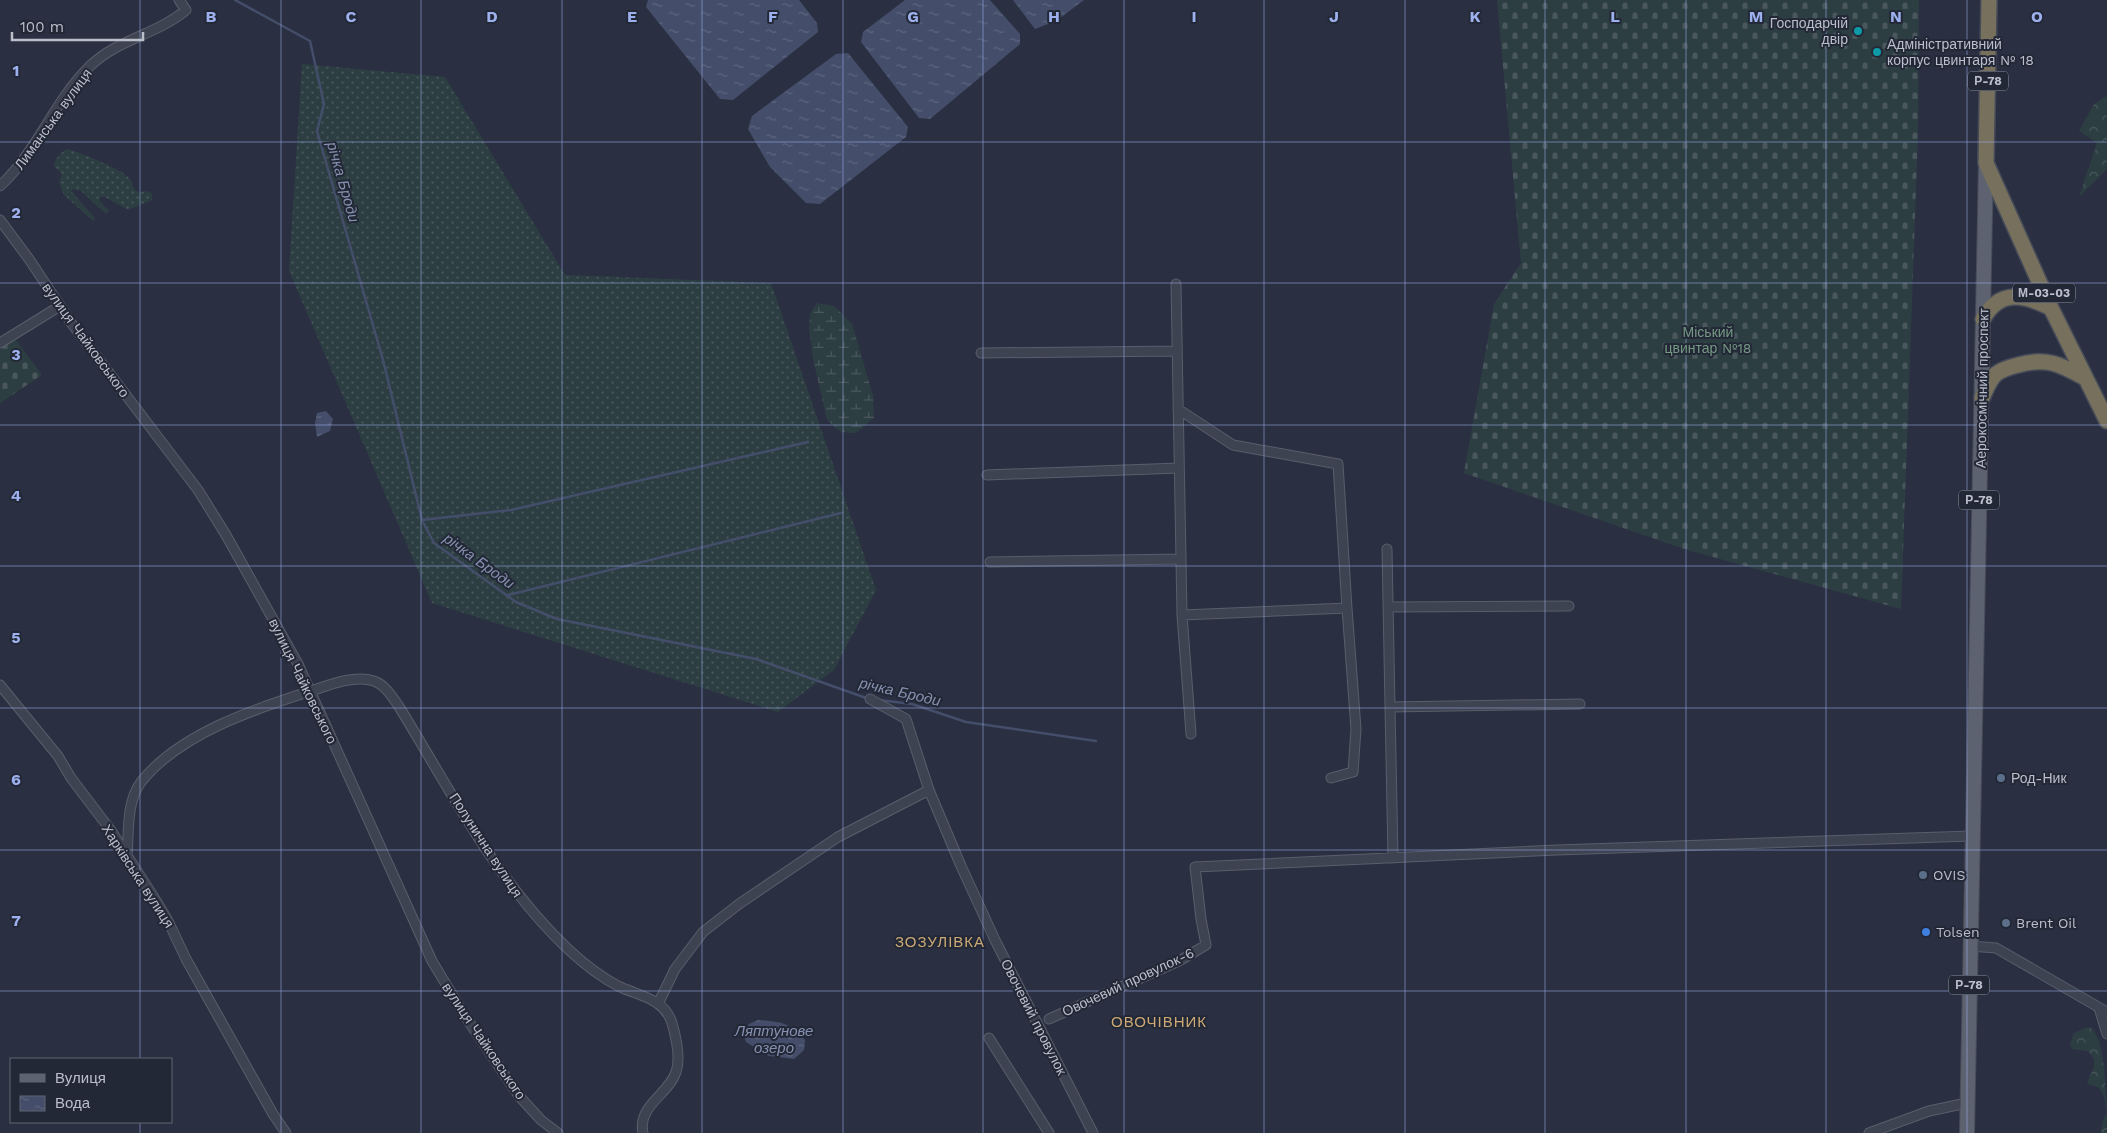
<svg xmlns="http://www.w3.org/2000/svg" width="2107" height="1133" font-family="'Work Sans',sans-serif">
	<defs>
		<pattern id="grass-dots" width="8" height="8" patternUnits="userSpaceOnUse" patternTransform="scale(1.25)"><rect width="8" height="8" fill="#2d3e43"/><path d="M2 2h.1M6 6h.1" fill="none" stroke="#4a585d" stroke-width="1.8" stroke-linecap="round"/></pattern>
		<pattern id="forest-crowns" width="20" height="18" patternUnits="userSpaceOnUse" patternTransform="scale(1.25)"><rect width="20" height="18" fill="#2d3e43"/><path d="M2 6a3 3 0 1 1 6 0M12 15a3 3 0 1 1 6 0" fill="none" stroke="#4a585d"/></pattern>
		<pattern id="wetland-marsh" width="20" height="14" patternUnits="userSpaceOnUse" patternTransform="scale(1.25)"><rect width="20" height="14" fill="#2d3e43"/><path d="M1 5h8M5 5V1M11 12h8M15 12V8" fill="none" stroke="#4a585d"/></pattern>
		<pattern id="cemetery-stones" width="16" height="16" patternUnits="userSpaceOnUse" patternTransform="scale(1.25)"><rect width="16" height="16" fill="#2d3e43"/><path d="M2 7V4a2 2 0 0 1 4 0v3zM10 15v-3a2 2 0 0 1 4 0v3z" fill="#4a585d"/></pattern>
		<pattern id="water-ripples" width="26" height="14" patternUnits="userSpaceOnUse" patternTransform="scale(1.25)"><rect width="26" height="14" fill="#444e6a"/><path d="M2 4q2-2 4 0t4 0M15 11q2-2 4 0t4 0" fill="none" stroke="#5d667e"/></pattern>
	</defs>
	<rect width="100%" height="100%" fill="#2a3041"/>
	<path fill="url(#grass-dots)" d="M 302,64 L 445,77 L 565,275 L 771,283 L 876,590 L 834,670 L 778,712 L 432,603 L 289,271 Z
		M 67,149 C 78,151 120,169 128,177 C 132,181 132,186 136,191 L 140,192 L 148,191 L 152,194 L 152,200 L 128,210 L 105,197 L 100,197 L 99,200 L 109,211 L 106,214 L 81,191 L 73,189 L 71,191 L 95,218 L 94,221 L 92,220 L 64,195 L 59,182 L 62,174 L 54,166 C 55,159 61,152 67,149 Z"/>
	<path fill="url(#forest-crowns)" d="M 2107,96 L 2107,169 L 2079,197 L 2097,143 L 2079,131 L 2094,104 Z
		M 2088,1027 C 2107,1030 2107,1113 2107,1133 L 2101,1133 C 2101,1124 2103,1121 2106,1114 C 2107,1108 2104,1091 2098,1087 C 2094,1085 2091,1086 2087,1083 L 2094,1067 L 2094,1059 L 2088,1051 L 2072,1049 L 2070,1045 L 2074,1033 Z"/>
	<path fill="url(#wetland-marsh)" d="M 817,303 L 834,306 L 852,324 L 873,396 L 874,418 L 856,433 L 841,432 L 827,420 L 813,358 L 809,328 L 810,314 Z"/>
	<path fill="url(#cemetery-stones)" d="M 1497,0 L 1919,0 L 1918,131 L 1901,609 L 1684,549 L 1464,473 L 1494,304 L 1521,263 Z
		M 15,339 L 42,375 L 0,403 L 0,349 Z"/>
	<path fill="url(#water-ripples)" d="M 648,0 L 799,0 L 817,23 L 818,32 L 733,100 L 720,99 L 646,7 Z
		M 905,0 L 990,0 L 1020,34 L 1020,44 L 930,119 L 919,118 L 861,42 L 863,32 Z
		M 1013,0 L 1084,0 L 1056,21 L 1035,29 Z
		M 848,53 L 908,127 L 906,137 L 820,204 L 806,203 L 770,167 L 748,129 L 752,116 L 836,54 Z
		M 326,411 L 333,419 L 330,431 L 317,437 L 315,423 L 317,413 Z
		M 758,1020 C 779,1022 791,1022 805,1040 L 804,1050 L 794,1059 L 769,1056 L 746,1042 L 743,1032 L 749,1024 Z"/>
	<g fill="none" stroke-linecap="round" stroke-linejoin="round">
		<path stroke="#444e6a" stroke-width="2.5" d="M 235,0 L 310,41 L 324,104 L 317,131 L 383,360 L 422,520 L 434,543 L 516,602 L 557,619 L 756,659 L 869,699
			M 422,520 L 511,510 L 808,442
			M 508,595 L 841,513
			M 879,700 L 912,704 L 966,722 L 1096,741"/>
		<g stroke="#595e6b" stroke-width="11">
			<path id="street" d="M 0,186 C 37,152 54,101 90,66 C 118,39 156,35 186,10 L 179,0
				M 0,220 L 29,259 L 72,324 L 198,490 L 226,535 L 298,664 L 432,961 L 465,1016 L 519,1096 L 541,1120 L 558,1133
				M 1176,284 L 1182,615
				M 0,343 L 60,306
				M 981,353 L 1177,351
				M 1178,409 L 1233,445 L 1338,464 L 1347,608
				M 987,475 L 1179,468
				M 1387,549 L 1390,707
				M 990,562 L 1181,559
				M 1388,607 L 1569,606
				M 0,685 L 58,756 L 71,778 L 112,832 L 158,904 L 168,921 L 186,959 L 273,1114 L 286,1133
				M 870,699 L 906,719 L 929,790 L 961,866 L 995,940 L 1093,1133
				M 1191,734 L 1182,615 L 1347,608 L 1356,729 L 1353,772 L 1331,778
				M 127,857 C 129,833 126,802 141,782 C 179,734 254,709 311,691 C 329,685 351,676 370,680 C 383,682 391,695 398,705 C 450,789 496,882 569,950 C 583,963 601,977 618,986 C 639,996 664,998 672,1023 C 676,1037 681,1058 676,1072 C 669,1094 637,1106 643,1133
				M 1393,858 L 1390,707 L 1580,704
				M 1970,946 L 1996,948 L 2107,1012
				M 658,1004 L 675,969 L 703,932 L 739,904 L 838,837 L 929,790
				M 2099,1008 L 2107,1034
				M 1049,1019 L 1179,961 L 1206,945 L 1201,919 L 1195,867 L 1557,850 L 1971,836
				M 989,1038 L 1049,1133
				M 1869,1133 L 1929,1111 L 1967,1103"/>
		</g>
		<g stroke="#484c5a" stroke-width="16">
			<path id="primary" d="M 1967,1133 L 1986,163"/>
		</g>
		<g stroke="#464b59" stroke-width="18">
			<path id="highway" d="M 1989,0 L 1986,163 L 2051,308 L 2107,421
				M 1983,319 C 2000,288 2025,295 2051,308
				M 1982,398 C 1986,390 1989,380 1996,374 C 2002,369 2010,367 2018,365 C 2046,357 2060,364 2085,378"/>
		</g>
		<use href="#street" stroke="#3e4351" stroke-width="9"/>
		<use href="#primary" stroke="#5d6271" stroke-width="14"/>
		<use href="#highway" stroke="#76705c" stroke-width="15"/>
	</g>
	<path fill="none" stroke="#9db0ee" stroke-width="1" stroke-opacity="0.55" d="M 140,0 L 140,1059M 281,0 L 281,1133M 421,0 L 421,1133M 562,0 L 562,1133M 702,0 L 702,1133M 843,0 L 843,1133M 983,0 L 983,1133M 1124,0 L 1124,1133M 1264,0 L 1264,1133M 1405,0 L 1405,1133M 1545,0 L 1545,1133M 1686,0 L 1686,1133M 1826,0 L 1826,1133M 1967,0 L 1967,1133M 0,142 L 2107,142M 0,283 L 2107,283M 0,425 L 2107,425M 0,566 L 2107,566M 0,708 L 2107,708M 0,850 L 2107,850M 0,991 L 2107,991M 140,1122 L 140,1133"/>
	<g fill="#0f9aa8" stroke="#232837" stroke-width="2">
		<circle cx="1858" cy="31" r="5"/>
		<circle cx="1877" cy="52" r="5"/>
	</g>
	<g fill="#5c6f8a" stroke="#232837" stroke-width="2">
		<circle cx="2001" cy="778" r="5"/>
		<circle cx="1923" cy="875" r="5"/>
		<circle cx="2006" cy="923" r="5"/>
	</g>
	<circle fill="#3f7fe0" stroke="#232837" stroke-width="2" cx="1926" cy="932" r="5"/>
	<g text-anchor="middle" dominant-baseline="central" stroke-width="4" stroke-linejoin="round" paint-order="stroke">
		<g fill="#232837" stroke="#8d929f" stroke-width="1">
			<rect x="1968" y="71.5" width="40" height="19" rx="4"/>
			<rect x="2013" y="283.5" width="62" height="19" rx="4"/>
			<rect x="1959" y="490.5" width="40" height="19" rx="4"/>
			<rect x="1949" y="975.5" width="40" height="19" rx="4"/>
		</g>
		<g font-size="12" font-weight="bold" fill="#bbbfcb">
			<text x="1988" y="81">Р-78</text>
			<text x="2044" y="293">М-03-03</text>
			<text x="1979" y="500">Р-78</text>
			<text x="1969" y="985">Р-78</text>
		</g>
		<g font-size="14" fill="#bbbfcb" stroke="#232837" text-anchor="start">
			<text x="1848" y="23" text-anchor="end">Господарчій<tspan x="1848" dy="16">двір</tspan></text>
			<text x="1887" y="44">Адміністративний<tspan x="1887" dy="16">корпус цвинтаря № 18</tspan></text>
			<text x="2011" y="778">Род-Ник</text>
			<text x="1933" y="875">OVIS</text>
			<text x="2016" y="923">Brent Oil</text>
			<text x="1936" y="932">Tolsen</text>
		</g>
		<g font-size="14" fill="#bbbfcb" stroke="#232837">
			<text transform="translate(53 119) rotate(-54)">Лиманська вулиця</text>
			<text transform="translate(86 340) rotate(54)">вулиця Чайковського</text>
			<text transform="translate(1982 388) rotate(-89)">Аерокосмічний проспект</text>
			<text transform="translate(303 681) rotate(64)">вулиця Чайковського</text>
			<text transform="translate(486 845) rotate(57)">Полунична вулиця</text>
			<text transform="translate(138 876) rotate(57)">Харківська вулиця</text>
			<text transform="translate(1128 982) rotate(-25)">Овочевий провулок-6</text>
			<text transform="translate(1034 1017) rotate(63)">Овочевий провулок</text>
			<text transform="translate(484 1041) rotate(56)">вулиця Чайковського</text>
		</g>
		<g font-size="14" fill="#759983" stroke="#232837">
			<text x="1708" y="332">Міський<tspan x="1708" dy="16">цвинтар №18</tspan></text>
		</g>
		<g font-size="15" font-style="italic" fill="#8691af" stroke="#232837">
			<text transform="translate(343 182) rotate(74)">річка Броди</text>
			<text transform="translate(479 561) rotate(36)">річка Броди</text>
			<text transform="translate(900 692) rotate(13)">річка Броди</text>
			<text x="774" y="1031">Ляптунове<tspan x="774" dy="17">озеро</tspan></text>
		</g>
		<g font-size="15" letter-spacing="1" fill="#cca975" stroke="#232837">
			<text x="940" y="942">ЗОЗУЛІВКА</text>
			<text x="1159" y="1022">ОВОЧІВНИК</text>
		</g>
	</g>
	<g font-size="16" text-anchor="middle" font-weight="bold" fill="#9db0ee" stroke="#232837" stroke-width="4" stroke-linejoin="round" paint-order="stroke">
		<text x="211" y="22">B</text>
		<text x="351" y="22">C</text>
		<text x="492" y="22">D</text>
		<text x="632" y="22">E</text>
		<text x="773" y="22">F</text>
		<text x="913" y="22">G</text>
		<text x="1054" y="22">H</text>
		<text x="1194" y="22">I</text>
		<text x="1334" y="22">J</text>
		<text x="1475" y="22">K</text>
		<text x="1615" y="22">L</text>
		<text x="1756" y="22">M</text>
		<text x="1896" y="22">N</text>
		<text x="2037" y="22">O</text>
		<text x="16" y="76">1</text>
		<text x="16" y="218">2</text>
		<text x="16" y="360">3</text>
		<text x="16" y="501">4</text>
		<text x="16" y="643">5</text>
		<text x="16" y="785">6</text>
		<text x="16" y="926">7</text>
	</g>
	<rect x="10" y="1058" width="162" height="65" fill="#232837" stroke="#606472"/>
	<rect x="20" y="1074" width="25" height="8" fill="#5d6271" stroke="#606472"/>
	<text x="55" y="1083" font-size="15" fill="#bbbfcb">Вулиця</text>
	<rect x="20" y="1096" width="25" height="15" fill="url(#water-ripples)" stroke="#606472"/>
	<text x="55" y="1108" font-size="15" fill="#bbbfcb">Вода</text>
	<path d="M12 32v8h131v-8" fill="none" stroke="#bbbfcb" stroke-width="2.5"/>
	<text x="20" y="32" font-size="15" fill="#bbbfcb" stroke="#232837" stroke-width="4" paint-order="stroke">100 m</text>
</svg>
